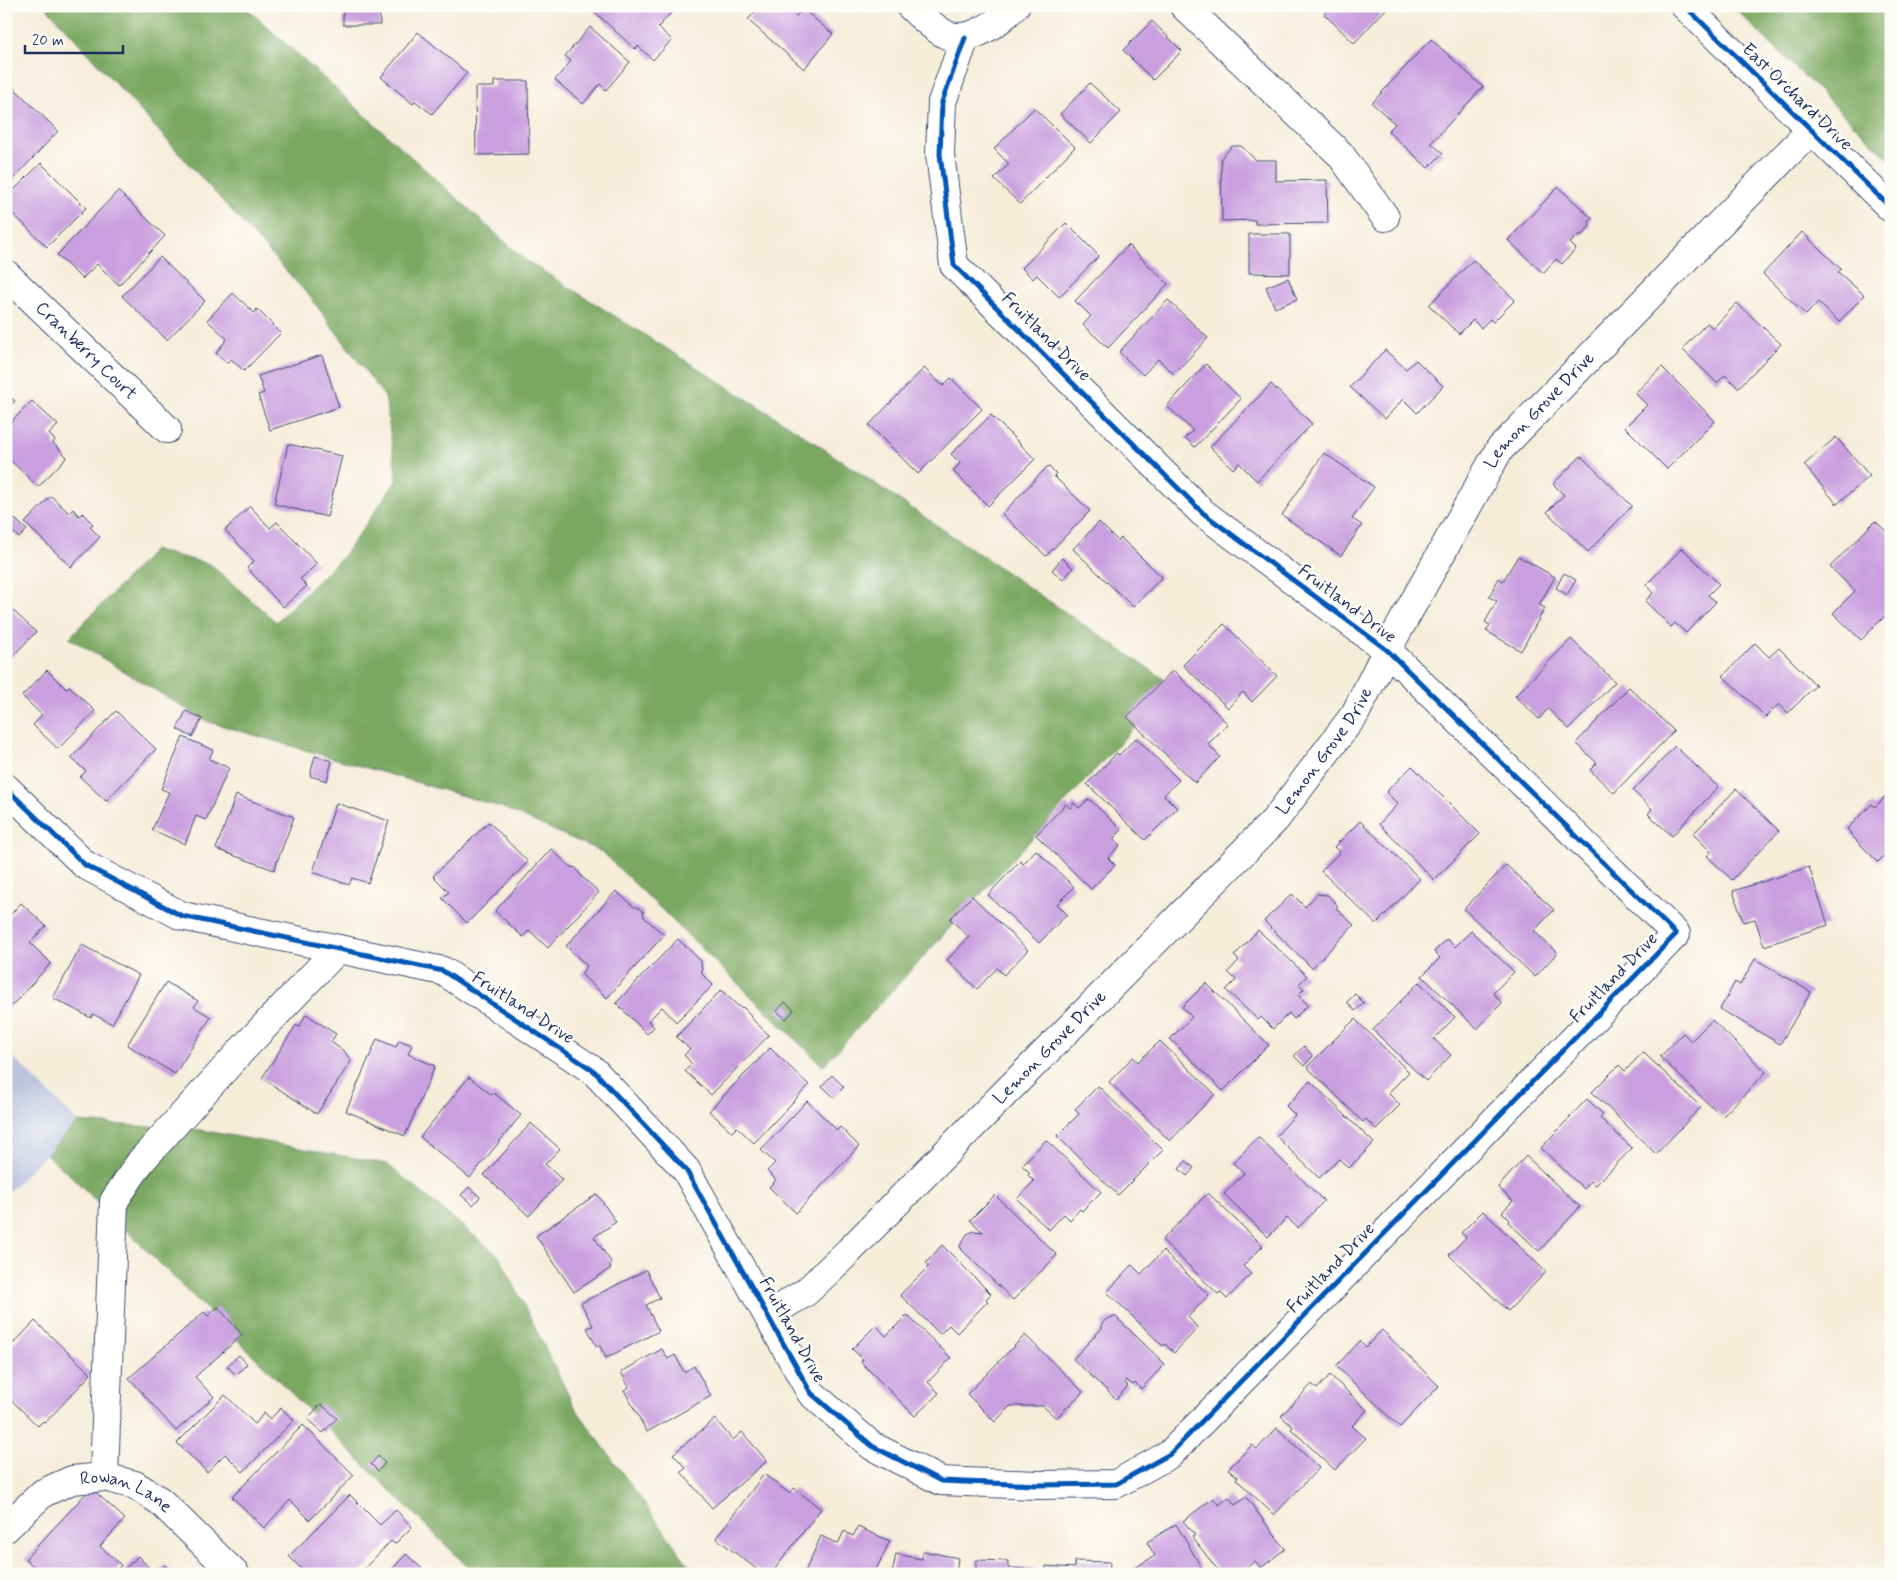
<svg xmlns="http://www.w3.org/2000/svg" width="1897" height="1580" font-family="Mynerve,sans-serif">
	<rect width="100%" height="100%" fill="#fdfcf7"/>
	<filter id="ink" filterUnits="userSpaceOnUse"><feTurbulence type="fractalNoise" baseFrequency=".02" numOctaves="2"/><feDisplacementMap in="SourceGraphic" scale="10" xChannelSelector="R" yChannelSelector="G"/><feConvolveMatrix kernelMatrix="1 2 1 2 8 2 1 2 1" color-interpolation-filters="sRGB"/></filter>
	<filter id="wash" filterUnits="userSpaceOnUse"><feTurbulence type="fractalNoise" baseFrequency=".0096" numOctaves="4" result="noise"/><feDisplacementMap in="SourceGraphic" scale="20" xChannelSelector="R" yChannelSelector="G"/><feGaussianBlur stdDeviation="1.12" result="paint"/><feColorMatrix in="noise" values="0 0 0 0 0 0 0 0 0 0 0 0 0 0 0 0 0 1.4 0 .05"/><feComposite in="paint" operator="in"/></filter>
	<g filter="url(#wash)">
		<rect width="100%" height="100%" fill="#f6edd9"/>
		<path fill="#bcc3de" d="M 6,1050 L 78,1122 L 6,1194 Z"/>
		<path fill="#7aa861" stroke="#4a6c60" d="M 45,6 L 244,6 L 524,259 L 793,428 L 1173,685 L 823,1066 L 602,852 L 501,807 L 206,721 L 69,638 L 154,550 L 210,564 L 276,622 L 345,554 L 397,480 L 385,397 L 310,297 Z
			M 1732,6 L 1891,6 L 1891,161 Z
			M 78,1122 L 201,1130 L 387,1164 L 500,1257 L 574,1406 L 695,1574 L 475,1574 L 71,1176 L 46,1154 Z"/>
		<g id="blocks">
			<path fill="#c99fdf" d="M 343,6 L 379,6 L 380,25 L 343,25 Z
				M 588,6 L 670,6 L 674,10 L 658,27 L 672,40 L 653,60 L 638,46 L 635,49 Z
				M 759,6 L 785,6 L 796,16 L 803,9 L 833,34 L 804,69 L 748,20 Z
				M 1331,6 L 1389,6 L 1354,43 L 1324,14 Z
				M 1152,21 L 1182,51 L 1153,80 L 1123,50 Z
				M 590,27 L 630,62 L 606,90 L 600,84 L 583,104 L 555,80 L 571,61 L 565,56 Z
				M 418,32 L 467,73 L 432,114 L 415,101 L 413,104 L 381,77 Z
				M 1431,39 L 1483,87 L 1431,143 L 1443,153 L 1428,168 L 1388,131 L 1395,124 L 1372,103 Z
				M 494,81 L 528,81 L 529,154 L 476,155 L 475,87 L 494,87 Z
				M 1090,83 L 1121,112 L 1091,143 L 1060,114 Z
				M 13,87 L 58,131 L 6,187 L 6,94 Z
				M 1034,108 L 1075,147 L 1020,204 L 994,179 L 1009,164 L 994,149 Z
				M 1232,146 L 1241,146 L 1256,160 L 1276,160 L 1276,181 L 1327,180 L 1328,223 L 1255,224 L 1255,220 L 1222,221 L 1221,158 Z
				M 41,163 L 86,208 L 47,247 L 6,207 L 6,198 Z
				M 1558,187 L 1592,218 L 1589,222 L 1590,226 L 1582,235 L 1578,235 L 1570,243 L 1576,249 L 1562,264 L 1556,259 L 1543,273 L 1508,240 Z
				M 118,191 L 165,236 L 119,285 L 97,264 L 82,279 L 57,255 Z
				M 1066,223 L 1099,256 L 1059,297 L 1037,275 L 1033,279 L 1022,268 Z
				M 1802,232 L 1841,269 L 1838,272 L 1864,295 L 1839,322 L 1818,302 L 1806,315 L 1763,274 Z
				M 1249,234 L 1290,234 L 1290,274 L 1249,273 Z
				M 1128,245 L 1168,284 L 1108,348 L 1083,325 L 1091,316 L 1075,301 Z
				M 160,257 L 205,301 L 167,340 L 122,296 Z
				M 1473,260 L 1515,300 L 1493,322 L 1490,319 L 1481,328 L 1473,320 L 1459,334 L 1429,305 Z
				M 1288,278 L 1297,299 L 1275,308 L 1266,287 Z
				M 233,293 L 254,313 L 257,309 L 281,333 L 244,371 L 231,359 L 227,363 L 216,353 L 227,339 L 207,320 Z
				M 1168,300 L 1208,338 L 1174,374 L 1158,359 L 1143,375 L 1119,352 Z
				M 1737,303 L 1781,344 L 1738,388 L 1725,375 L 1717,383 L 1682,349 L 1707,323 L 1713,328 Z
				M 1385,350 L 1406,369 L 1416,360 L 1443,386 L 1417,413 L 1403,399 L 1385,419 L 1350,387 Z
				M 322,355 L 339,407 L 270,430 L 258,395 L 264,393 L 258,376 Z
				M 1206,364 L 1241,399 L 1195,447 L 1185,438 L 1193,431 L 1167,406 Z
				M 1662,367 L 1715,421 L 1667,469 L 1625,427 L 1647,405 L 1635,393 Z
				M 924,368 L 943,386 L 951,378 L 982,409 L 918,474 L 869,425 Z
				M 1271,384 L 1312,424 L 1257,481 L 1239,463 L 1233,469 L 1210,447 Z
				M 6,393 L 15,401 L 6,410 Z
				M 32,401 L 58,425 L 49,434 L 55,440 L 53,443 L 67,457 L 38,487 L 6,456 L 6,427 Z
				M 991,415 L 1035,459 L 988,506 L 953,471 L 960,463 L 951,454 Z
				M 1836,437 L 1870,476 L 1837,504 L 1804,465 Z
				M 288,444 L 342,456 L 327,517 L 274,504 Z
				M 1324,453 L 1374,487 L 1352,519 L 1362,525 L 1341,556 L 1282,515 Z
				M 1581,456 L 1632,506 L 1588,552 L 1547,512 L 1564,495 L 1553,484 Z
				M 1048,466 L 1056,474 L 1054,476 L 1090,511 L 1046,556 L 1002,514 Z
				M 51,496 L 69,513 L 73,509 L 79,516 L 82,513 L 93,524 L 90,527 L 100,537 L 71,567 L 25,523 Z
				M 250,506 L 270,528 L 277,522 L 317,564 L 300,579 L 307,586 L 283,607 L 247,568 L 254,561 L 225,530 Z
				M 15,519 L 27,530 L 19,538 L 8,527 Z
				M 1875,521 L 1891,536 L 1891,610 L 1861,640 L 1833,613 L 1855,591 L 1830,567 Z
				M 1099,522 L 1118,541 L 1121,538 L 1162,577 L 1133,607 L 1073,549 Z
				M 1682,548 L 1719,584 L 1708,595 L 1716,602 L 1686,633 L 1675,623 L 1671,627 L 1645,601 L 1653,593 L 1646,585 Z
				M 1518,556 L 1555,577 L 1539,605 L 1545,608 L 1521,651 L 1486,631 L 1490,625 L 1485,622 L 1497,601 L 1489,597 L 1499,578 L 1503,581 Z
				M 1062,558 L 1073,568 L 1063,580 L 1052,570 Z
				M 1564,573 L 1576,580 L 1567,595 L 1556,588 Z
				M 6,604 L 36,632 L 6,663 Z
				M 1224,624 L 1277,676 L 1252,702 L 1243,692 L 1228,708 L 1183,665 Z
				M 1571,639 L 1615,682 L 1569,729 L 1548,709 L 1539,719 L 1515,696 Z
				M 1755,643 L 1769,657 L 1779,648 L 1816,685 L 1788,713 L 1779,704 L 1766,717 L 1723,676 Z
				M 47,670 L 66,689 L 69,686 L 95,711 L 58,749 L 33,725 L 42,715 L 22,696 Z
				M 1173,670 L 1228,724 L 1208,744 L 1220,757 L 1195,783 L 1127,717 Z
				M 1629,687 L 1674,731 L 1614,793 L 1590,770 L 1597,763 L 1576,743 Z
				M 116,711 L 156,749 L 106,801 L 80,777 L 86,771 L 71,758 Z
				M 186,711 L 202,719 L 192,737 L 177,729 Z
				M 183,737 L 213,750 L 209,759 L 229,768 L 206,820 L 196,816 L 185,844 L 152,830 L 169,792 L 161,789 Z
				M 1136,738 L 1179,780 L 1164,795 L 1177,808 L 1145,840 L 1087,784 L 1117,753 L 1119,755 Z
				M 1675,746 L 1718,787 L 1672,836 L 1648,814 L 1652,809 L 1633,791 Z
				M 315,756 L 332,761 L 327,781 L 310,776 Z
				M 1412,766 L 1480,834 L 1434,880 L 1379,824 L 1398,804 L 1386,792 Z
				M 1736,789 L 1779,831 L 1732,880 L 1707,856 L 1711,852 L 1693,834 Z
				M 1888,794 L 1891,797 L 1891,849 L 1878,862 L 1850,834 L 1851,833 L 1847,829 L 1872,804 L 1875,807 Z
				M 236,795 L 294,817 L 274,870 L 216,849 Z
				M 1089,799 L 1122,830 L 1113,839 L 1120,845 L 1108,858 L 1115,865 L 1091,889 L 1036,835 L 1066,804 L 1070,808 L 1074,803 L 1079,808 Z
				M 336,803 L 389,821 L 368,883 L 352,878 L 349,885 L 313,872 Z
				M 1360,821 L 1420,879 L 1376,924 L 1321,871 L 1340,852 L 1334,847 Z
				M 489,822 L 528,862 L 467,923 L 442,898 L 449,892 L 433,876 Z
				M 551,849 L 571,867 L 576,868 L 582,877 L 599,892 L 548,948 L 529,930 L 523,937 L 495,911 Z
				M 1036,850 L 1074,887 L 1057,904 L 1067,914 L 1039,943 L 988,895 L 1020,861 L 1023,864 Z
				M 1506,865 L 1554,910 L 1534,931 L 1557,953 L 1535,977 L 1464,909 Z
				M 1809,867 L 1828,925 L 1764,946 L 1755,919 L 1743,922 L 1733,891 Z
				M 616,891 L 634,907 L 637,907 L 643,911 L 644,917 L 664,935 L 607,998 L 581,974 L 587,966 L 566,946 Z
				M 1292,894 L 1305,907 L 1317,894 L 1328,895 L 1338,906 L 1336,908 L 1354,925 L 1312,968 L 1264,921 Z
				M 972,896 L 1028,950 L 1004,975 L 997,968 L 977,989 L 947,960 L 969,937 L 950,919 Z
				M 21,903 L 46,926 L 30,943 L 51,963 L 6,1012 L 6,920 Z
				M 1258,930 L 1307,976 L 1299,984 L 1304,989 L 1298,995 L 1308,1005 L 1294,1019 L 1289,1013 L 1273,1029 L 1261,1017 L 1258,1020 L 1226,990 L 1236,980 L 1228,972 L 1239,960 L 1234,956 Z
				M 1471,931 L 1514,972 L 1493,993 L 1502,1003 L 1477,1029 L 1422,976 L 1440,958 L 1434,952 L 1447,939 L 1455,947 Z
				M 678,939 L 701,961 L 702,974 L 713,985 L 676,1022 L 662,1007 L 648,1021 L 654,1027 L 647,1034 L 616,1003 Z
				M 82,945 L 139,975 L 112,1024 L 93,1014 L 91,1018 L 53,998 Z
				M 1755,959 L 1811,992 L 1780,1044 L 1720,1009 L 1735,982 L 1740,985 Z
				M 166,982 L 198,1001 L 194,1007 L 211,1017 L 175,1074 L 127,1045 Z
				M 1419,982 L 1455,1017 L 1434,1039 L 1451,1055 L 1426,1081 L 1373,1030 Z
				M 1206,983 L 1269,1045 L 1223,1091 L 1170,1039 L 1192,1017 L 1182,1007 Z
				M 721,990 L 738,1006 L 744,1008 L 750,1014 L 751,1018 L 769,1035 L 711,1095 L 685,1071 L 692,1064 L 684,1055 L 690,1049 L 676,1037 Z
				M 1355,994 L 1364,1003 L 1355,1011 L 1347,1002 Z
				M 785,1002 L 794,1010 L 786,1019 L 777,1011 Z
				M 306,1014 L 336,1034 L 331,1042 L 345,1052 L 351,1061 L 317,1114 L 262,1078 L 296,1025 L 299,1027 Z
				M 1355,1019 L 1409,1072 L 1388,1093 L 1400,1105 L 1376,1129 L 1366,1119 L 1363,1122 L 1307,1067 Z
				M 1712,1020 L 1766,1072 L 1722,1117 L 1660,1057 L 1683,1033 L 1691,1041 Z
				M 377,1039 L 396,1047 L 399,1040 L 412,1045 L 408,1054 L 435,1066 L 405,1136 L 346,1111 Z
				M 1160,1041 L 1215,1094 L 1170,1141 L 1109,1082 L 1133,1057 L 1138,1062 Z
				M 1304,1046 L 1313,1056 L 1304,1066 L 1294,1056 Z
				M 770,1048 L 809,1085 L 754,1143 L 737,1127 L 732,1132 L 709,1111 Z
				M 1643,1052 L 1701,1107 L 1656,1154 L 1592,1092 L 1619,1065 L 1625,1071 Z
				M 832,1075 L 844,1087 L 834,1097 L 822,1086 Z
				M 469,1077 L 492,1095 L 494,1093 L 521,1115 L 470,1178 L 420,1137 Z
				M 1310,1081 L 1374,1143 L 1349,1168 L 1339,1159 L 1319,1178 L 1276,1136 L 1295,1115 L 1286,1106 Z
				M 1098,1086 L 1163,1150 L 1118,1195 L 1057,1136 L 1079,1114 L 1075,1109 Z
				M 1587,1099 L 1603,1114 L 1600,1118 L 1632,1148 L 1596,1185 L 1591,1181 L 1584,1189 L 1541,1148 Z
				M 807,1101 L 837,1130 L 840,1127 L 859,1146 L 796,1213 L 769,1187 L 776,1180 L 767,1171 L 775,1163 L 761,1150 Z
				M 531,1123 L 560,1149 L 545,1164 L 562,1180 L 529,1216 L 484,1175 Z
				M 1258,1137 L 1324,1201 L 1298,1228 L 1287,1218 L 1268,1237 L 1224,1194 L 1244,1173 L 1233,1163 Z
				M 1046,1140 L 1101,1192 L 1082,1211 L 1080,1209 L 1070,1220 L 1064,1214 L 1049,1230 L 1017,1199 L 1034,1181 L 1028,1175 L 1030,1173 L 1022,1165 Z
				M 1526,1156 L 1580,1207 L 1539,1251 L 1508,1222 L 1510,1220 L 1502,1212 L 1513,1201 L 1498,1187 Z
				M 1186,1161 L 1194,1168 L 1187,1176 L 1179,1169 Z
				M 469,1187 L 480,1197 L 473,1205 L 461,1195 Z
				M 1208,1193 L 1263,1246 L 1243,1266 L 1251,1274 L 1227,1299 L 1220,1292 L 1218,1294 L 1162,1240 Z
				M 597,1194 L 616,1222 L 594,1237 L 611,1262 L 609,1264 L 611,1268 L 574,1292 L 536,1236 Z
				M 995,1195 L 1057,1255 L 1013,1300 L 962,1250 L 960,1246 L 967,1234 L 974,1231 L 983,1232 L 970,1220 Z
				M 1483,1211 L 1546,1272 L 1508,1311 L 1449,1255 L 1466,1237 L 1461,1233 Z
				M 942,1245 L 991,1294 L 986,1299 L 988,1301 L 957,1333 L 949,1325 L 940,1334 L 900,1295 L 929,1266 L 926,1263 Z
				M 1163,1251 L 1209,1295 L 1188,1317 L 1198,1328 L 1174,1353 L 1165,1344 L 1163,1346 L 1107,1292 L 1132,1265 L 1141,1274 Z
				M 646,1270 L 660,1298 L 646,1305 L 659,1331 L 606,1358 L 599,1345 L 597,1347 L 587,1328 L 593,1326 L 581,1303 Z
				M 218,1307 L 242,1335 L 195,1377 L 214,1397 L 176,1431 L 129,1378 L 204,1312 L 208,1316 Z
				M 907,1315 L 951,1358 L 928,1382 L 939,1393 L 915,1416 L 861,1362 L 863,1359 L 852,1349 L 876,1325 L 886,1336 Z
				M 1113,1317 L 1116,1317 L 1165,1364 L 1141,1389 L 1135,1383 L 1133,1385 L 1126,1380 L 1124,1382 L 1128,1386 L 1116,1399 L 1073,1359 L 1102,1328 L 1102,1323 L 1107,1319 Z
				M 35,1321 L 91,1374 L 45,1423 L 43,1421 L 38,1426 L 6,1395 L 6,1344 L 11,1339 L 14,1343 Z
				M 1382,1330 L 1439,1386 L 1400,1427 L 1336,1366 L 1360,1341 L 1366,1347 Z
				M 1025,1335 L 1083,1392 L 1056,1418 L 1043,1406 L 1010,1406 L 995,1422 L 967,1394 Z
				M 662,1349 L 668,1359 L 675,1355 L 684,1372 L 694,1366 L 711,1396 L 647,1432 L 624,1390 L 629,1387 L 621,1372 Z
				M 239,1355 L 247,1364 L 236,1375 L 227,1366 Z
				M 1330,1375 L 1367,1410 L 1352,1426 L 1366,1438 L 1335,1470 L 1291,1429 L 1293,1427 L 1281,1416 L 1312,1384 L 1317,1389 Z
				M 225,1395 L 255,1424 L 264,1413 L 270,1419 L 281,1408 L 294,1420 L 243,1472 L 225,1454 L 207,1472 L 177,1443 Z
				M 321,1404 L 337,1418 L 323,1433 L 307,1419 Z
				M 715,1419 L 733,1440 L 742,1432 L 767,1461 L 712,1508 L 681,1472 L 686,1468 L 673,1454 Z
				M 303,1425 L 354,1475 L 310,1520 L 290,1500 L 264,1528 L 232,1497 Z
				M 1277,1428 L 1319,1468 L 1274,1515 L 1236,1479 L 1238,1477 L 1228,1469 L 1252,1445 L 1257,1449 Z
				M 378,1456 L 385,1463 L 378,1471 L 371,1464 Z
				M 764,1474 L 789,1493 L 794,1488 L 821,1509 L 771,1574 L 763,1574 L 716,1538 Z
				M 91,1488 L 125,1519 L 100,1546 L 121,1565 L 113,1574 L 42,1574 L 25,1559 Z
				M 350,1495 L 380,1525 L 396,1510 L 412,1527 L 395,1544 L 391,1541 L 359,1574 L 306,1574 L 289,1556 Z
				M 1229,1497 L 1235,1505 L 1246,1497 L 1285,1549 L 1261,1568 L 1255,1561 L 1239,1574 L 1221,1574 L 1192,1537 L 1195,1535 L 1183,1521 L 1213,1498 L 1219,1505 Z
				M 1176,1524 L 1205,1574 L 1128,1574 L 1127,1572 L 1155,1556 L 1147,1542 Z
				M 858,1527 L 890,1541 L 874,1574 L 804,1574 L 821,1536 L 838,1544 L 844,1531 L 853,1536 Z
				M 923,1551 L 958,1558 L 956,1574 L 892,1574 L 896,1554 L 922,1559 Z
				M 406,1554 L 428,1574 L 388,1574 Z
				M 138,1556 L 155,1574 L 120,1574 Z
				M 976,1560 L 1008,1561 L 1008,1568 L 1035,1569 L 1035,1574 L 976,1574 Z
				M 1075,1561 L 1110,1562 L 1109,1574 L 1046,1574 L 1046,1566 L 1074,1568 Z
				M 165,1565 L 174,1574 L 157,1574 Z"/>
		</g>
	</g>
	<g filter="url(#ink)">
		<use href="#blocks" fill-opacity="0" stroke="#3c4c70" stroke-width="1"/>
		<g fill="none" stroke-linecap="round" stroke-linejoin="round">
			<g stroke="#3c4c70" stroke-width="30">
				<g id="minor">
					<path d="M 910,6 C 921,16 934,29 947,35 C 970,44 999,22 1015,6"/>
					<path d="M 1184,6 L 1340,154 L 1385,217"/>
					<path d="M 1685,6 L 1891,208"/>
					<path id="s1" d="M 6,274 L 167,429"/>
					<path d="M 6,788 L 85,865 L 182,916 L 443,971 L 594,1071 L 686,1170 L 811,1393 L 872,1446 L 941,1481 L 1037,1485 L 1116,1484 L 1170,1454 L 1676,934 L 1387,650 L 1203,513 L 954,265 L 940,154 L 942,102 L 965,38"/>
					<path id="s2" d="M 768,1315 L 806,1292 L 849,1251 L 1275,820 L 1355,714 L 1387,650 L 1499,450 L 1811,130"/>
					<path d="M 104,1477 L 114,1201 L 141,1161 L 241,1051 L 338,949"/>
					<path id="s3" d="M 6,1528 L 43,1493 L 72,1480 L 104,1477 L 135,1485 L 160,1501 L 235,1574"/>
				</g>
			</g>
			<use href="#minor" stroke="#fff" stroke-width="28"/>
			<g stroke="#fdfcf7" stroke-width="8">
				<path id="cycleway" d="M 1685,6 L 1891,208
					M 6,788 L 85,865 L 182,916 L 443,971 L 594,1071 L 686,1170 L 811,1393 L 872,1446 L 941,1481 L 1037,1485 L 1116,1484 L 1170,1454 L 1676,934 L 1387,650 L 1203,513 L 954,265 L 940,154 L 942,102 L 965,38"/>
			</g>
			<use href="#cycleway" stroke="#0057b8" stroke-width="5"/>
		</g>
	</g>
	<g text-anchor="middle" dominant-baseline="central" stroke-width="5" stroke-linejoin="round" paint-order="stroke">
		<g font-size="18" fill="#1b2f5e" stroke="#fdfcf7">
			<text transform="translate(1797 97) rotate(44)">East Orchard Drive</text>
			<text transform="translate(1046 337) rotate(45)">Fruitland Drive</text>
			<text stroke="none"><textPath href="#s1" startOffset="111">Cranberry Court</textPath></text>
			<text stroke="none"><textPath href="#s2" startOffset="1200">Lemon Grove Drive</textPath></text>
			<text transform="translate(1347 604) rotate(37)">Fruitland Drive</text>
			<text stroke="none"><textPath href="#s2" startOffset="795">Lemon Grove Drive</textPath></text>
			<text transform="translate(1614 978) rotate(-46)">Fruitland Drive</text>
			<text transform="translate(523 1008) rotate(33)">Fruitland Drive</text>
			<text stroke="none"><textPath href="#s2" startOffset="390">Lemon Grove Drive</textPath></text>
			<text transform="translate(1331 1268) rotate(-46)">Fruitland Drive</text>
			<text transform="translate(792 1330) rotate(61)">Fruitland Drive</text>
			<text stroke="none"><textPath href="#s3" startOffset="140">Rowan Lane</textPath></text>
		</g>
	</g>
	<rect width="1897" height="1580" fill="none" stroke="#fdfcf7" stroke-width="25"/>
	<path d="M25 45v8h98v-8" fill="none" stroke="#1b2f5e" stroke-width="2.5"/>
	<text x="32" y="45" font-size="15" fill="#1b2f5e" stroke="#fdfcf7" stroke-width="4" paint-order="stroke">20 m</text>
</svg>
